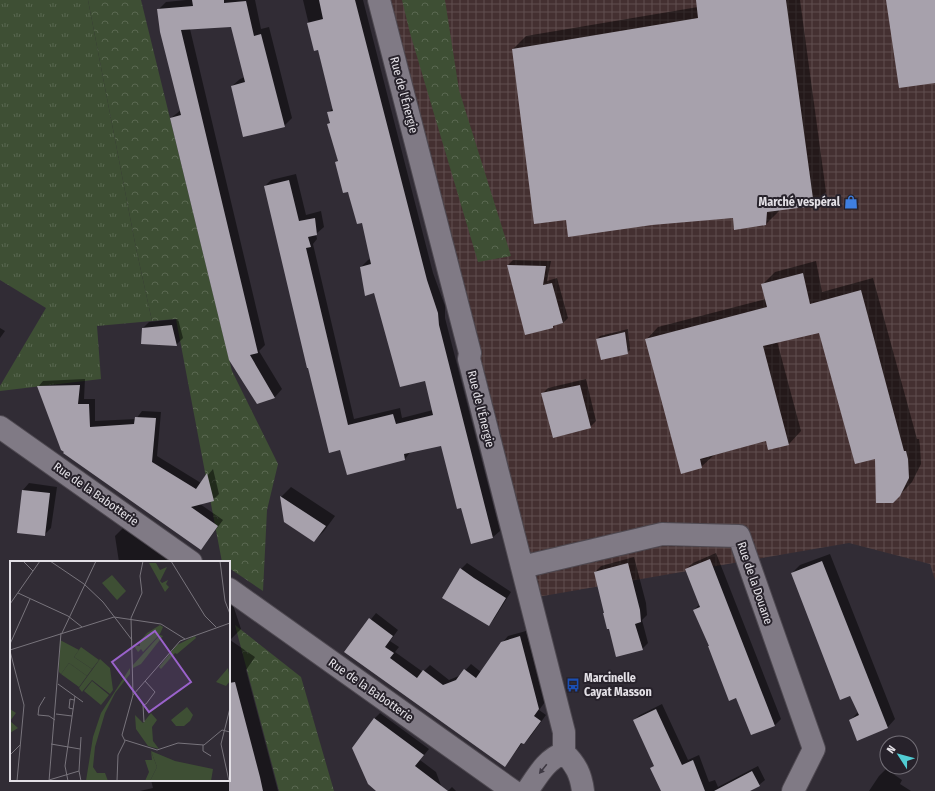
<svg xmlns="http://www.w3.org/2000/svg" width="935" height="791" font-family="'Fira Sans Condensed',sans-serif">
	<defs>
		<pattern id="industrial-grid" width="8" height="8" patternUnits="userSpaceOnUse"><rect width="8" height="8" fill="#443031"/><path d="M0 4h8M4 0v8" fill="none" stroke="#5f4e4f"/></pattern>
		<pattern id="grass-tufts" width="24" height="20" patternUnits="userSpaceOnUse"><rect width="24" height="20" fill="#3e4f34"/><path d="M3 7l-1-3M5 7V3M7 7l1-3M15 17l-1-3M17 17v-4M19 17l1-3" fill="none" stroke="#5a6851"/></pattern>
		<pattern id="forest-crowns" width="20" height="18" patternUnits="userSpaceOnUse"><rect width="20" height="18" fill="#3e4f34"/><path d="M2 6a3 3 0 1 1 6 0M12 15a3 3 0 1 1 6 0" fill="none" stroke="#5a6851"/></pattern>
	</defs>
	<rect width="100%" height="100%" fill="#312c35"/>
	<path fill="url(#industrial-grid)" d="M 382,0 L 935,0 L 935,580 L 930,564 L 849,543 L 520,600 Z"/>
	<path fill="url(#grass-tufts)" d="M 0,0 L 88,0 L 136,248 L 152,321 L 97,326 L 101,379 L 0,391 L 0,386 L 46,308 L 0,280 Z"/>
	<path fill="url(#forest-crowns)" d="M 88,0 L 141,0 L 232,371 L 278,464 L 267,510 L 263,591 L 229,568 L 229,562 L 222,562 L 176,319 L 152,321 L 136,248 Z
		M 402,0 L 445,0 L 459,90 L 511,256 L 478,262 L 410,33 Z
		M 235,625 L 301,677 L 334,791 L 279,791 Z"/>
	<path fill="#0007" d="M 186,0 L 255,0 L 261,29 L 269,27 L 292,118 L 284,126 L 232,86 L 240,79 L 245,77 L 232,26 L 190,29 L 265,345 L 259,351 L 282,389 L 275,397 L 257,403 L 171,118 L 181,110 L 158,10 L 166,2 Z
		M 303,0 L 363,0 L 433,273 L 445,306 L 445,318 L 500,531 L 493,537 L 471,543 L 462,507 L 442,445 L 411,451 L 405,459 L 347,474 L 265,186 L 271,180 L 296,174 L 306,215 L 321,211 L 324,227 L 316,234 L 317,239 L 313,244 L 354,419 L 400,408 L 402,418 L 433,410 L 425,380 L 361,267 L 368,260 L 371,259 L 363,222 L 336,163 L 338,160 L 328,124 L 331,121 L 328,113 L 333,108 L 318,49 L 315,50 Z
		M 697,0 L 800,0 L 826,192 L 813,205 L 779,210 L 779,211 L 766,224 L 733,217 L 567,219 L 513,49 L 526,36 L 698,7 Z
		M 513,260 L 551,261 L 547,281 L 557,278 L 568,318 L 563,323 L 555,325 L 553,327 L 508,265 Z
		M 816,261 L 822,292 L 873,278 L 917,439 L 919,439 L 920,446 L 921,464 L 912,482 L 893,502 L 876,458 L 820,332 L 777,341 L 801,431 L 789,444 L 769,449 L 766,440 L 714,455 L 701,467 L 646,340 L 658,327 L 766,299 L 762,285 L 775,272 Z
		M 178,319 L 183,338 L 176,345 L 143,328 L 149,322 Z
		M 0,328 L 5,331 L 0,338 Z
		M 628,329 L 630,350 L 627,353 L 597,339 L 600,336 Z
		M 85,379 L 84,399 L 95,399 L 95,421 L 136,419 L 142,411 L 161,412 L 157,456 L 201,483 L 213,469 L 219,494 L 213,500 L 200,504 L 223,520 L 206,543 L 201,549 L 38,387 L 43,381 Z
		M 586,379 L 596,421 L 590,427 L 542,394 L 548,388 Z
		M 29,483 L 57,487 L 51,528 L 44,535 L 23,490 Z
		M 291,487 L 335,516 L 324,531 L 314,541 L 285,521 L 281,497 Z
		M 126,525 L 180,562 L 119,562 L 115,536 Z
		M 716,553 L 781,719 L 775,725 L 752,734 L 737,697 L 710,645 L 694,610 L 700,604 L 686,569 L 693,563 Z
		M 830,554 L 895,719 L 887,728 L 850,721 L 858,712 L 792,573 L 800,565 Z
		M 634,557 L 646,603 L 647,615 L 642,620 L 648,643 L 642,649 L 610,627 L 595,572 L 601,566 Z
		M 467,563 L 511,592 L 494,619 L 489,625 L 461,569 Z
		M 229,597 L 231,599 L 241,629 L 230,640 L 255,657 L 246,670 L 278,791 L 140,791 L 153,788 L 151,780 L 229,780 Z
		M 376,613 L 398,630 L 390,641 L 399,647 L 395,652 L 423,672 L 430,665 L 449,680 L 461,675 L 471,664 L 481,672 L 502,643 L 508,636 L 526,631 L 545,702 L 539,710 L 546,715 L 530,737 L 524,743 L 522,743 L 505,766 L 345,652 Z
		M 662,704 L 688,760 L 699,755 L 709,782 L 715,780 L 718,787 L 758,766 L 765,780 L 759,785 L 748,791 L 667,791 L 651,768 L 655,765 L 634,720 L 640,715 Z
		M 380,713 L 429,749 L 420,760 L 436,772 L 443,791 L 383,791 L 374,719 Z
		M 886,769 L 902,780 L 900,784 L 911,791 L 869,791 L 879,776 Z
		M 452,787 L 456,791 L 448,791 Z"/>
	<path fill="#a7a1ac" d="M 192,0 L 224,0 L 224,3 L 246,1 L 254,36 L 261,34 L 285,127 L 243,137 L 231,86 L 245,82 L 231,27 L 181,30 L 258,353 L 250,355 L 275,398 L 257,404 L 229,360 L 170,118 L 181,115 L 160,32 L 157,9 L 193,6 Z
		M 319,0 L 355,0 L 427,280 L 438,313 L 439,325 L 493,538 L 471,544 L 461,508 L 457,509 L 441,446 L 404,454 L 405,460 L 347,475 L 340,450 L 329,453 L 308,368 L 307,368 L 264,186 L 289,180 L 299,221 L 315,218 L 317,235 L 308,237 L 311,247 L 306,248 L 348,425 L 393,414 L 396,424 L 433,415 L 425,381 L 400,387 L 374,293 L 365,296 L 360,267 L 371,264 L 362,223 L 357,224 L 349,196 L 348,192 L 343,193 L 335,162 L 338,161 L 327,124 L 330,123 L 327,112 L 333,111 L 318,50 L 314,51 L 307,23 L 323,19 Z
		M 696,0 L 786,0 L 814,206 L 767,212 L 766,225 L 734,230 L 733,218 L 652,225 L 568,237 L 566,220 L 534,224 L 512,49 L 698,18 Z
		M 886,0 L 935,0 L 935,83 L 899,88 Z
		M 507,265 L 546,266 L 543,285 L 552,283 L 563,323 L 553,326 L 553,328 L 525,335 Z
		M 803,273 L 810,304 L 861,290 L 904,451 L 906,451 L 908,459 L 909,478 L 900,496 L 893,503 L 876,503 L 875,459 L 855,464 L 819,333 L 763,346 L 789,445 L 768,450 L 766,441 L 700,459 L 702,468 L 681,474 L 645,339 L 767,307 L 761,284 Z
		M 172,325 L 177,346 L 141,344 L 142,328 Z
		M 625,332 L 628,354 L 601,360 L 596,339 Z
		M 80,385 L 78,404 L 89,404 L 90,427 L 134,424 L 135,417 L 156,418 L 152,462 L 196,489 L 207,473 L 214,501 L 191,507 L 218,526 L 201,550 L 63,453 L 64,452 L 61,450 L 37,386 Z
		M 580,385 L 591,428 L 553,438 L 541,393 Z
		M 22,490 L 50,493 L 45,536 L 17,533 Z
		M 280,496 L 326,526 L 314,542 L 284,522 Z
		M 710,559 L 775,726 L 751,735 L 736,698 L 729,701 L 708,646 L 709,646 L 693,610 L 700,607 L 685,569 Z
		M 822,561 L 888,728 L 857,741 L 849,720 L 859,715 L 850,696 L 840,700 L 791,573 Z
		M 628,563 L 640,610 L 641,622 L 635,624 L 643,650 L 616,657 L 609,629 L 607,629 L 603,613 L 604,613 L 594,572 Z
		M 460,568 L 474,578 L 506,598 L 489,626 L 442,598 Z
		M 369,618 L 393,636 L 385,647 L 394,653 L 390,658 L 417,678 L 423,670 L 443,685 L 456,680 L 464,669 L 476,678 L 501,642 L 520,636 L 539,709 L 534,716 L 541,721 L 524,744 L 521,743 L 505,767 L 344,652 Z
		M 235,682 L 260,777 L 263,791 L 229,791 L 229,683 Z
		M 656,709 L 682,765 L 693,760 L 705,791 L 661,791 L 650,768 L 654,766 L 633,720 Z
		M 374,718 L 424,755 L 415,766 L 448,791 L 376,791 L 368,784 L 352,748 Z
		M 752,771 L 760,786 L 750,791 L 714,791 Z"/>
	<g fill="none" stroke-linecap="round" stroke-linejoin="round">
		<g stroke="#4e4951" stroke-width="24">
			<path id="street" d="M 379,0 L 470,353 L 469,359 L 564,732 L 564,753
				M 0,427 L 191,562
				M 522,567 L 662,534 L 739,536 L 814,749 L 793,791
				M 229,589 L 513,791
				M 564,753 C 576,764 581,775 583,791
				M 527,791 C 537,777 546,759 564,753"/>
		</g>
		<use href="#street" stroke="#807a85" stroke-width="22"/>
	</g>
	<defs><path id="oneway-solid" d="M-6-.8H1V-3.2L6.5 0L1 3.2V.8H-6Z"/></defs>
	<use fill="#3d3842" href="#oneway-solid" transform="translate(543 769) rotate(129)"/>
	<defs>
		<g id="shop-bare" transform="scale(1.08)"><path d="M-5-2.5h2.3a2.7 3.5 0 0 1 5.4 0H5L5.5 6h-11ZM-1.5-2.5h3a1.5 2.3 0 0 0-3 0Z" fill="#3f7fe0" stroke="#27222b" stroke-width="2.5" paint-order="stroke"/></g>
		<g id="bus-bare" transform="scale(1.08)"><path d="M-5-6H5V4H4V6H2V4H-2V6H-4V4H-5ZM-3.5-4V0h7V-4ZM-3.5 1.2v1.5H-2V1.2ZM2 1.2v1.5H3.5V1.2Z" fill="#1a4fb4" stroke="#27222b" stroke-width="2.5" paint-order="stroke"/></g>
	</defs>
	<g fill-rule="evenodd">
		<use href="#shop-bare" x="851" y="202"/>
		<use href="#bus-bare" x="573" y="685"/>
	</g>
	<g text-anchor="middle" dominant-baseline="central" stroke-width="4" stroke-linejoin="round" paint-order="stroke">
		<g font-size="12" fill="#e3e0e6" stroke="#27222b">
			<text transform="translate(404 95) rotate(75)">Rue de l'Énergie</text>
			<text transform="translate(481 409) rotate(76)">Rue de l'Énergie</text>
			<text transform="translate(96 494) rotate(35)">Rue de la Babotterie</text>
			<text transform="translate(755 583) rotate(71)">Rue de la Douane</text>
			<text transform="translate(371 690) rotate(35)">Rue de la Babotterie</text>
		</g>
		<g font-size="12" font-weight="bold" fill="#e3e0e6" stroke="#27222b" text-anchor="end">
			<text x="840" y="202">Marché vespéral</text>
			<text x="584" y="678" text-anchor="start">Marcinelle<tspan x="584" dy="14">Cayat Masson</tspan></text>
		</g>
	</g>
	<g transform="translate(10 561)">
		<rect width="220" height="220" fill="#312c35"/>
		<path d="M 150,64 L 153,66 L 150,73 L 133,91 L 131,88 L 128,91 L 124,85 L 130,85 L 130,80 L 137,72 ZM 50,79 L 69,89 L 64,96 L 82,108 L 77,115 L 59,102 L 51,113 L 49,111 ZM 90,98 L 100,107 L 103,129 L 100,133 L 82,119 L 72,131 L 69,127 ZM 0,148 L 6,152 L 0,160 L 8,167 L 0,172 ZM 141,190 L 165,200 L 203,208 L 201,220 L 140,220 L 147,206 Z" fill="#3e4f34"/>
		<path d="M 139,2 L 146,2 L 150,9 L 157,6 L 150,20 L 152,22 L 158,19 L 156,23 L 159,26 L 155,31 ZM 150,74 L 153,75 L 131,103 L 123,107 L 123,104 ZM 185,75 L 186,77 L 167,93 L 165,92 L 151,108 L 149,106 L 167,84 ZM 120,107 L 120,113 L 105,132 L 95,152 L 85,186 L 83,206 L 87,212 L 95,212 L 98,220 L 76,220 L 83,176 L 91,152 ZM 218,107 L 220,120 L 216,125 L 206,121 ZM 177,146 L 183,154 L 180,160 L 174,165 L 166,165 L 161,159 ZM 141,152 L 147,159 L 142,166 L 143,180 L 149,188 L 138,185 L 126,168 L 125,154 L 133,162 ZM 141,190 L 147,206 L 140,220 L 135,220 L 139,211 L 135,199 L 142,199 Z" fill="#3e4f34"/>
		<path d="M 102,14 L 116,30 L 107,39 L 92,22 ZM 71,86 L 89,99 L 82,108 L 64,96 ZM 59,102 L 77,115 L 69,126 L 51,113 ZM 82,120 L 99,134 L 91,144 L 74,130 Z" fill="#3e4f34"/>
		<path fill="none" stroke="#78747c" stroke-width="1" d="M 13,0 L 23,10M 40,0 L 74,23 L 93,41 L 122,79M 161,0 L 195,55 L 206,66M 210,0 L 215,40 L 220,53M 8,32 L 58,55 L 72,66M 0,43 L 30,0M 52,72 L 86,0M 0,83 L 20,38M 0,89 L 104,56 L 151,63 L 175,78M 0,90 L 14,144 L 7,220M 48,123 L 73,141M 123,134 L 170,80 L 220,62M 35,136 L 29,146 L 28,154 L 39,155 L 45,159M 63,148 L 59,147 L 60,138 L 64,139M 46,153 L 62,155M 134,161 L 133,144 L 136,143 L 145,131 L 135,120M 115,179 L 147,189 L 168,182 L 194,184 L 212,169 L 220,171M 41,183 L 70,188M 193,184 L 193,190 L 201,195M 0,194 L 10,184M 39,219 L 69,210M 39,220 L 51,72M 58,220 L 55,205 L 65,135M 71,220 L 69,210 L 71,176M 107,220 L 108,194 L 115,180 L 112,174 L 123,134 L 121,57 L 132,32 L 130,15 L 133,0M 219,220 L 211,183 L 220,147"/>
		<path fill="#9a62cb" fill-opacity="0.15" stroke="#9a62cb" stroke-width="2" d="M 145,70 L 181,121 L 139,151 L 102,101 Z"/>
		<rect width="220" height="220" fill="none" stroke="#e3e0e6" stroke-width="2"/>
	</g>
	<g transform="translate(899 755) rotate(306)"><circle r="19" fill="#27222b" stroke="#726e76"/>
	<path d="M0-3L7 15L0 10L-7 15Z" fill="#51ccd3"/>
	<text y="-6" font-size="11" font-weight="bold" text-anchor="middle" fill="#e3e0e6">N</text>
	</g>
</svg>
